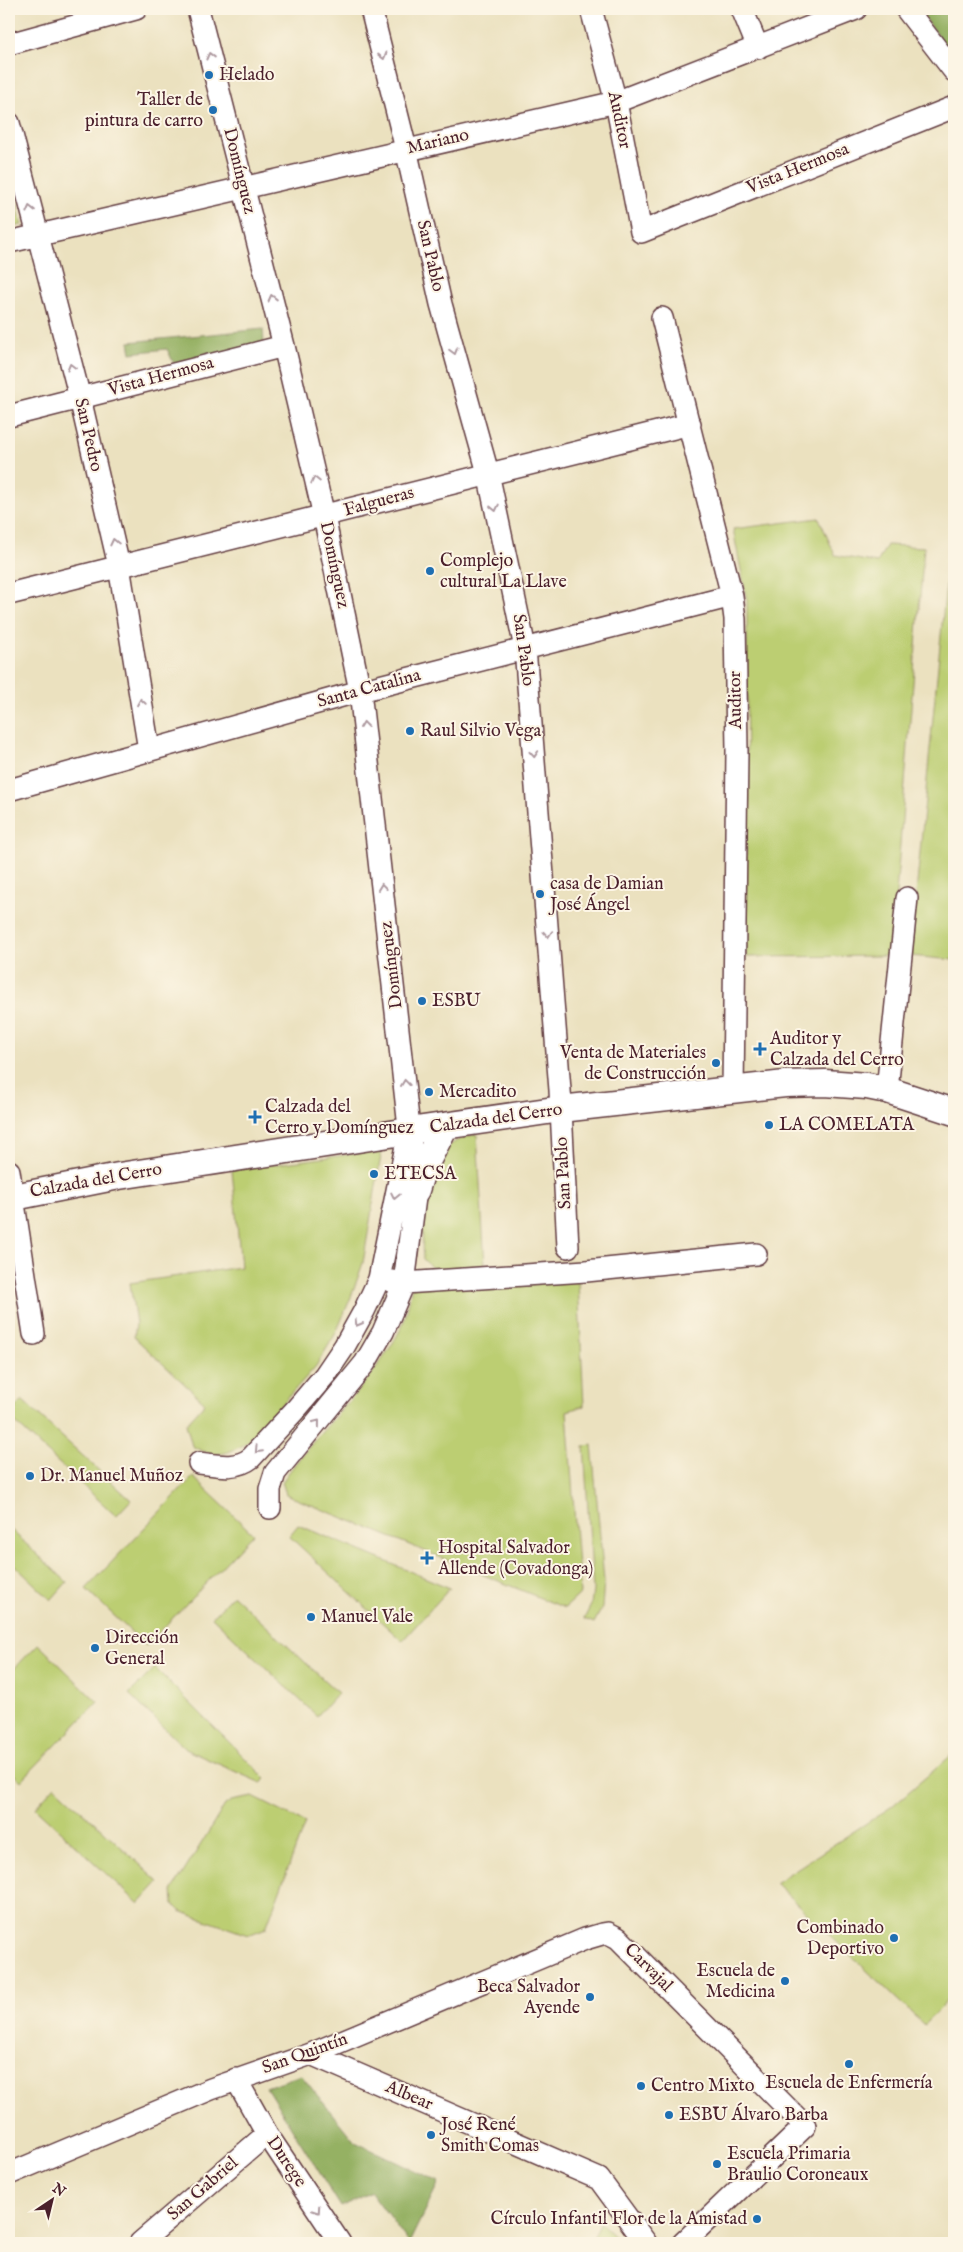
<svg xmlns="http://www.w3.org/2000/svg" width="963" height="2252" font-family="'IM FELL English',serif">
	<rect width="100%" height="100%" fill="#fcf5e5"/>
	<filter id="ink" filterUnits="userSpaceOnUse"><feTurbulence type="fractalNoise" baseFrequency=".02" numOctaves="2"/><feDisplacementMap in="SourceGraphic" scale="10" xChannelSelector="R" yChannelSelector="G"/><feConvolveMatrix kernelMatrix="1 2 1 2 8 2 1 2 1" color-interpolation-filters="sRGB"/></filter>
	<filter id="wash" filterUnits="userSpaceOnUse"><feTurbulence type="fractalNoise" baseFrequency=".0096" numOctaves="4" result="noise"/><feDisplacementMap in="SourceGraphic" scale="20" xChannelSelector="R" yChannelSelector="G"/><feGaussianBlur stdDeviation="1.12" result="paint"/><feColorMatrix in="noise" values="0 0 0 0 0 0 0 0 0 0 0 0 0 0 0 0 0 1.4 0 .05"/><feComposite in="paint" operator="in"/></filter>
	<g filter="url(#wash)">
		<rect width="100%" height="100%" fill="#ebe1bf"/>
		<path fill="#bcce72" stroke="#83764e" d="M 9,170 L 22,225 L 9,228 Z
			M 819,518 L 835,555 L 877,563 L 887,545 L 924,547 L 891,956 L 746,957 L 747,601 L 733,529 Z
			M 949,552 L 954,554 L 954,960 L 910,956 Z
			M 477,1134 L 485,1265 L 438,1271 L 431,1267 L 423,1259 C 420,1233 427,1173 443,1152 C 452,1141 464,1137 477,1134 Z
			M 382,1150 L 363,1263 L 351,1297 L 336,1333 L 316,1366 L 249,1441 C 227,1455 216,1459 192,1446 L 186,1424 L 205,1403 L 134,1337 L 136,1324 L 130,1283 L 241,1267 L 232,1170 Z
			M 578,1280 L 584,1406 L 567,1411 L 580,1594 L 565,1608 L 294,1498 L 286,1494 L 282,1482 C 318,1429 371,1387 400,1330 C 407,1317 409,1300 412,1286 Z
			M 22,1400 L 131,1500 L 116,1516 L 9,1417 Z
			M 592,1445 L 604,1581 L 602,1608 L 594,1623 L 584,1619 L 591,1605 L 593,1590 L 584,1446 Z
			M 193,1477 L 253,1534 L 146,1646 L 86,1589 Z
			M 298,1525 L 450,1588 L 402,1641 L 289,1536 Z
			M 9,1528 L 67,1582 L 51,1600 L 9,1560 Z
			M 233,1595 L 338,1693 L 317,1716 L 212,1617 Z
			M 38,1644 L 98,1702 L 21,1781 L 9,1769 L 9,1674 Z
			M 155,1668 L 266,1779 L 261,1783 L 187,1750 L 129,1694 Z
			M 954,1753 L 954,1993 L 924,2025 L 775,1883 L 891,1807 Z
			M 55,1786 L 159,1882 L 139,1904 L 35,1808 Z
			M 253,1797 L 305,1823 L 266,1928 L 248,1935 L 180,1911 L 173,1904 L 172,1891 L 225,1805 L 231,1801 Z
			M 600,2223 L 621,2243 L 591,2243 Z"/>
		<path fill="#95b164" stroke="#706848" d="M 918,9 L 954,9 L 954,57 Z
			M 263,329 L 264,343 L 175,366 L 167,349 L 131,353 L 129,342 Z
			M 301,2075 L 355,2142 L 439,2182 L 409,2243 L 371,2192 L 341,2207 L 266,2087 Z"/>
	</g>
	<g filter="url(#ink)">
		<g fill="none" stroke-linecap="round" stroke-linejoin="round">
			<g stroke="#623c41" stroke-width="24">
				<path id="minor" d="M 198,9 L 284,346 L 324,516 L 360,691 L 416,1190 L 404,1283 L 383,1332 L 365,1363 L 275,1473 L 270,1489 L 270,1508
					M 371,9 L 406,149 L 441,304 L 488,473 L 525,648 L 560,1090 L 568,1247
					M 591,9 L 616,102 L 641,232 L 954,107
					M 742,9 L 758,48
					M 906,9 L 954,71
					M 9,44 L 136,9
					M 9,123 L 80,398 L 119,566 L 149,750
					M 9,242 L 616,102 L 856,9
					M 662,318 L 732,596 L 735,619 L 737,751 L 733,1091
					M 9,416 L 284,346
					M 9,594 L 690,424
					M 9,790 L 360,691 L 732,596
					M 887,1090 L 907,898
					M 9,1171 L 34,1334
					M 391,1281 L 404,1283 L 586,1271 L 756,1254
					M 199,1463 C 216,1465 236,1470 251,1458 L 297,1408 L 325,1375 L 344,1347 L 364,1311 L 379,1279 L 406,1146
					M 311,2054 L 599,2179 L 646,2243
					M 236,2079 L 267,2134 L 340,2243
					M 9,2174 L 211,2089 L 311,2054 L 585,1939 L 602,1934 L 608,1933 L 618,1938 L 805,2126 L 683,2243
					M 140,2243 L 267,2134"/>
			</g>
			<g stroke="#623c41" stroke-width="29">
				<path id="major" d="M 416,1190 L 422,1171 L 445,1126
					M 9,1198 L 119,1176 L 409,1131 L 561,1109 L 785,1084 L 825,1083 L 867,1086 L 887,1090 L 954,1112"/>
			</g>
			<use href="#minor" stroke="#fff" stroke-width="21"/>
			<use href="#major" stroke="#fff" stroke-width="26"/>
		</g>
		<defs><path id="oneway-chevron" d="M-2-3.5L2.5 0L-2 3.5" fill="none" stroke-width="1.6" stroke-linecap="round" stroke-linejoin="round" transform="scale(1.25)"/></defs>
		<g stroke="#ae9aa0">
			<use href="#oneway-chevron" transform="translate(210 56) rotate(-104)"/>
			<use href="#oneway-chevron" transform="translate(383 56) rotate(76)"/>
			<use href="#oneway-chevron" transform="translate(30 209) rotate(-104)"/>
			<use href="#oneway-chevron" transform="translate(272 298) rotate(-104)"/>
			<use href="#oneway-chevron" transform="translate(454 351) rotate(74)"/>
			<use href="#oneway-chevron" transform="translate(71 367) rotate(-105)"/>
			<use href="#oneway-chevron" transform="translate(315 480) rotate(-103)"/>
			<use href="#oneway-chevron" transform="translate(495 508) rotate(78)"/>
			<use href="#oneway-chevron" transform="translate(114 542) rotate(-103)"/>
			<use href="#oneway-chevron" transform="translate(141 702) rotate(-99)"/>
			<use href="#oneway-chevron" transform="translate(364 725) rotate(-97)"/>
			<use href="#oneway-chevron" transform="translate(534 754) rotate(86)"/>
			<use href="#oneway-chevron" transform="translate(382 887) rotate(-97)"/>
			<use href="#oneway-chevron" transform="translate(548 934) rotate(86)"/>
			<use href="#oneway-chevron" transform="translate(405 1083) rotate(-97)"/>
			<use href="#oneway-chevron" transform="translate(395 1196) rotate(102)"/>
			<use href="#oneway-chevron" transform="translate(358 1323) rotate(120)"/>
			<use href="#oneway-chevron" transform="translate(317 1423) rotate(-51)"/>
			<use href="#oneway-chevron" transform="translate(258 1450) rotate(133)"/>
			<use href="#oneway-chevron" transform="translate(317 2210) rotate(56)"/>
		</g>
	</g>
	<g fill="#1f6fb2" stroke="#fcf5e5" stroke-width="2">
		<circle cx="209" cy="75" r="5"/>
		<circle cx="213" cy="110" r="5"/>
		<circle cx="430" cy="571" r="5"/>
		<circle cx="410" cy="731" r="5"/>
		<circle cx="540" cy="894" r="5"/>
		<circle cx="422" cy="1001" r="5"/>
		<path d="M757.5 1041.5h5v5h5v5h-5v5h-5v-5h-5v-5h5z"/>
		<circle cx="716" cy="1063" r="5"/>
		<circle cx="429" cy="1092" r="5"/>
		<path d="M252.5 1109.5h5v5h5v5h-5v5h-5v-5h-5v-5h5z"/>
		<circle cx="769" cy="1125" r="5"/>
		<circle cx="374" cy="1174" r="5"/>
		<circle cx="30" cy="1476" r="5"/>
		<path d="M424.5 1550.5h5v5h5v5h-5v5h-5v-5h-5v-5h5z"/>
		<circle cx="311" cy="1617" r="5"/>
		<circle cx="95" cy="1648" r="5"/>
		<circle cx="894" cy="1938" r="5"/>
		<circle cx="785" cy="1981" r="5"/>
		<circle cx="590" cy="1997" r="5"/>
		<circle cx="849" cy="2064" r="5"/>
		<circle cx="641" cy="2086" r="5"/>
		<circle cx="669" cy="2115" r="5"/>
		<circle cx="431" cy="2135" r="5"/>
		<circle cx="717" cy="2164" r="5"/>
		<circle cx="757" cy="2219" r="5"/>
	</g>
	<g text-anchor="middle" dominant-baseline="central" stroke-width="4" stroke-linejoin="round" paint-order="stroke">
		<g font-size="18" fill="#4a1f2b" stroke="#fcf5e5" text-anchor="start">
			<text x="219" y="75">Helado</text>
			<text x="203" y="100" text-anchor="end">Taller de<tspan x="203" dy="21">pintura de carro</tspan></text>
			<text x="440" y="561">Complejo<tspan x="440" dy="21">cultural La Llave</tspan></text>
			<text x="420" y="731">Raul Silvio Vega</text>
			<text x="550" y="884">casa de Damian<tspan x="550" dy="21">José Ángel</tspan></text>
			<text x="432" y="1001">ESBU</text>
			<text x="770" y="1039">Auditor y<tspan x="770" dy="21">Calzada del Cerro</tspan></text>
			<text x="706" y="1053" text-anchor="end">Venta de Materiales<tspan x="706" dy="21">de Construcción</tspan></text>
			<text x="439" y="1092">Mercadito</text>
			<text x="265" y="1107">Calzada del<tspan x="265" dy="21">Cerro y Domínguez</tspan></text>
			<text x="779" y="1125">LA COMELATA</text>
			<text x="384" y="1174">ETECSA</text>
			<text x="40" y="1476">Dr. Manuel Muñoz</text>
			<text x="438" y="1548">Hospital Salvador<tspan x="438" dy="21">Allende (Covadonga)</tspan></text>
			<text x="321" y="1617">Manuel Vale</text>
			<text x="105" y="1638">Dirección<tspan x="105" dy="21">General</tspan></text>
			<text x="884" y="1928" text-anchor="end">Combinado<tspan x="884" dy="21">Deportivo</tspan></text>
			<text x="775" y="1971" text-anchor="end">Escuela de<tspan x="775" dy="21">Medicina</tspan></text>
			<text x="580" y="1987" text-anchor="end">Beca Salvador<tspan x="580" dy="21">Ayende</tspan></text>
			<text x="849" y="2083" text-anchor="middle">Escuela de Enfermería</text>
			<text x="651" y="2086">Centro Mixto</text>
			<text x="679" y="2115">ESBU Álvaro Barba</text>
			<text x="441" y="2125">José René<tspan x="441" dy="21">Smith Comas</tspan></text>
			<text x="727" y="2154">Escuela Primaria<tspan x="727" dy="21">Braulio Coroneaux</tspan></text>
			<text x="747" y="2219" text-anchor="end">Círculo Infantil Flor de la Amistad</text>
		</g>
		<g font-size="18" fill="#4a1f2b" stroke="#fcf5e5">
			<text transform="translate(619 120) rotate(78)">Auditor</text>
			<text transform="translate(438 142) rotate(-13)">Mariano</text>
			<text transform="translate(798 169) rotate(-22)">Vista Hermosa</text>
			<text transform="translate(239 171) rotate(76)">Domínguez</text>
			<text transform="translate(430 256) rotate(77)">San Pablo</text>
			<text transform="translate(161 377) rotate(-15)">Vista Hermosa</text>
			<text transform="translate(88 435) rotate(77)">San Pedro</text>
			<text transform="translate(379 502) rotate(-15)">Falgueras</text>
			<text transform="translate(334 565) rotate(78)">Domínguez</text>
			<text transform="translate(523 650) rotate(82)">San Pablo</text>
			<text transform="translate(369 689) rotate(-15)">Santa Catalina</text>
			<text transform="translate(736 700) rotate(-91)">Auditor</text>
			<text transform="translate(392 965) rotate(-97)">Domínguez</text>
			<text transform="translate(496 1119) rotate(-8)">Calzada del Cerro</text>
			<text transform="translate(564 1173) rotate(-93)">San Pablo</text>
			<text transform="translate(96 1181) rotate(-10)">Calzada del Cerro</text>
			<text transform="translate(648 1968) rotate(45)">Carvajal</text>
			<text transform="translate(305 2054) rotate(-20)">San Quintín</text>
			<text transform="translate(409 2096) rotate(23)">Albear</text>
			<text transform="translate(286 2162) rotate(56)">Durege</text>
			<text transform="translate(203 2189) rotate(-41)">San Gabriel</text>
		</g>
	</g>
	<rect width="963" height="2252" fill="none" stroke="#fcf5e5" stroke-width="30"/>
	<g transform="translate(52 2200) rotate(35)" stroke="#fcf5e5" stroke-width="4" paint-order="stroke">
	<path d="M0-4L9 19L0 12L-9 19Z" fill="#4a1f2b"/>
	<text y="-8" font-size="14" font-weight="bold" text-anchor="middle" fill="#4a1f2b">N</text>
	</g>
</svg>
